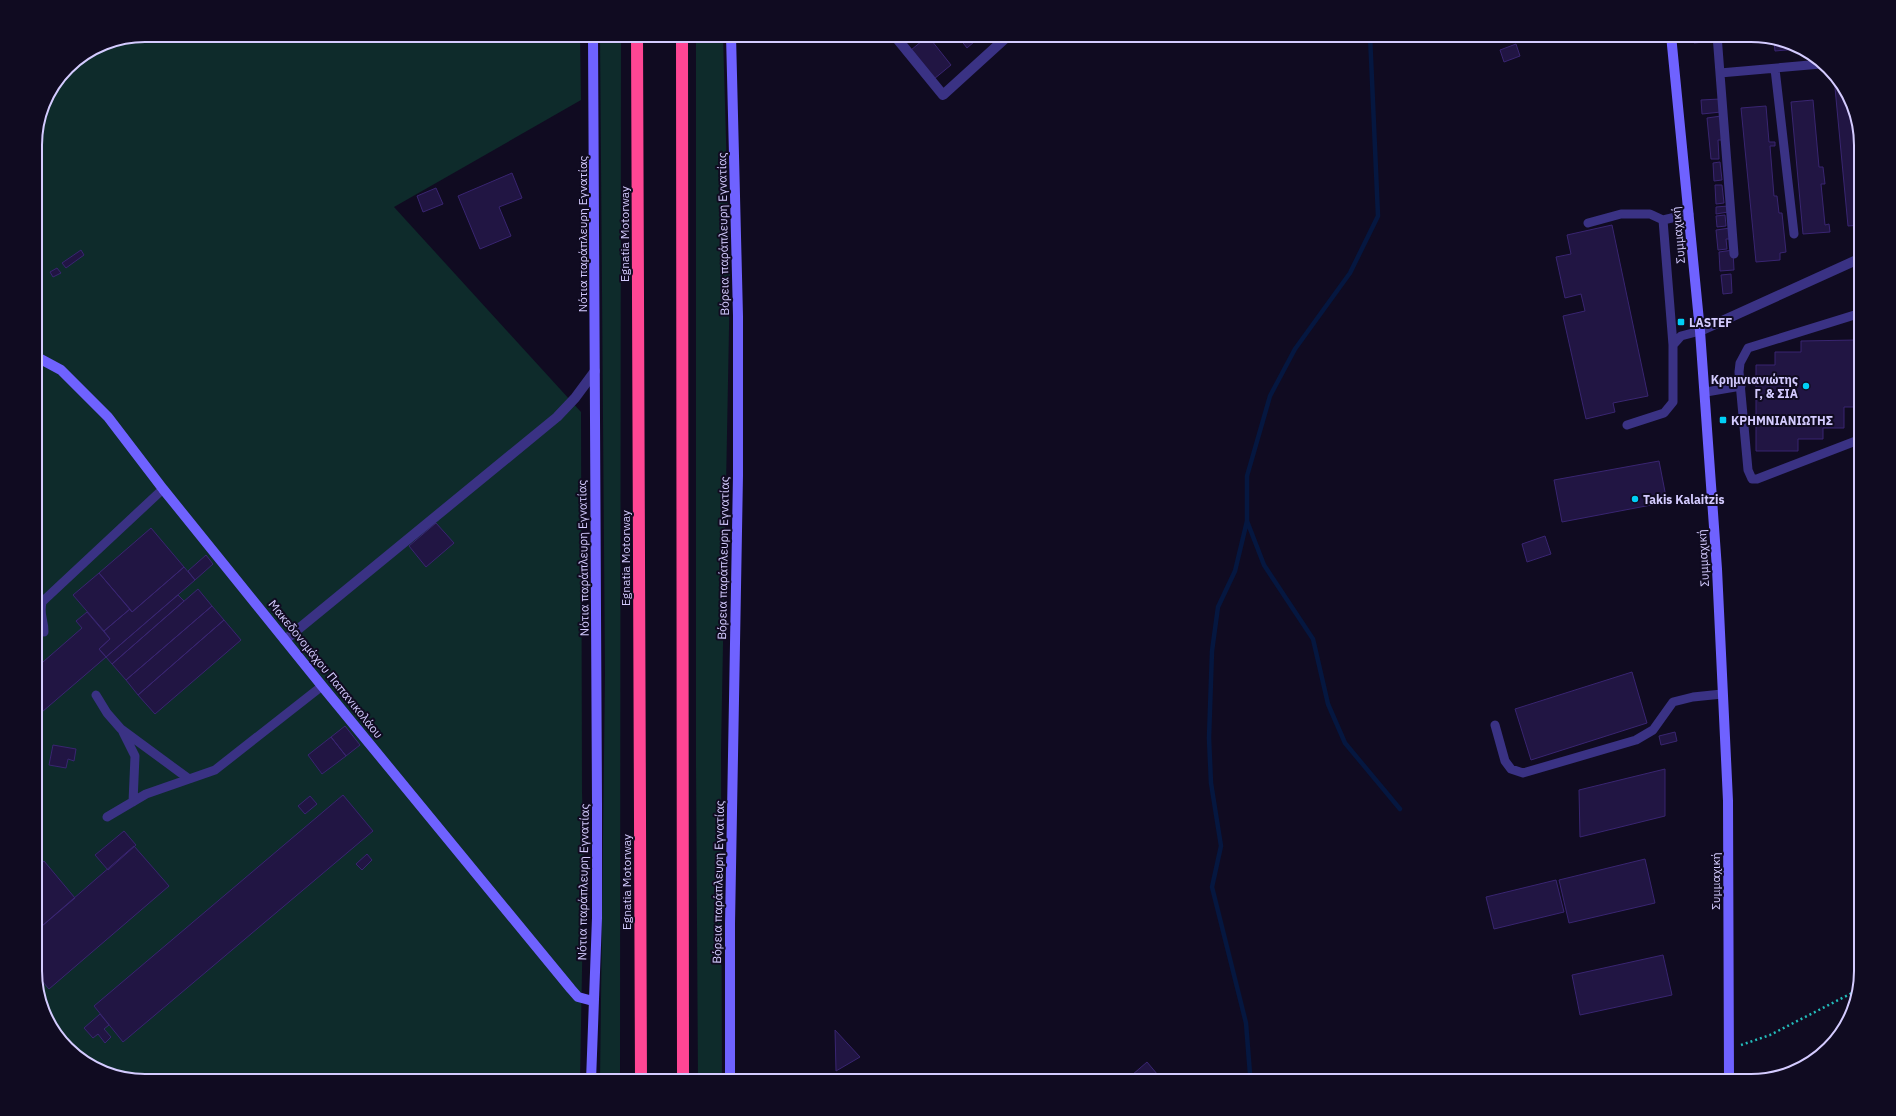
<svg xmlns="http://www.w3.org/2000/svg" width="1896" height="1116" font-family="'IBM Plex Sans',sans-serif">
	<rect width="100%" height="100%" fill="#100b21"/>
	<path fill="#0e2b2b" d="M 145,35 L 580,35 L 581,100 L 394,207 L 581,412 L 582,792 L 584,862 L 580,1081 L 145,1081 L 90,1066 L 50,1026 L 35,978 L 35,138 L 43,103 L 67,67 L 103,43 Z
		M 600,35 L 621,35 L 620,1081 L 600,1081 L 605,674 Z
		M 696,35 L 723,35 L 730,276 L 721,750 L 722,1081 L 698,1081 L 696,767 Z"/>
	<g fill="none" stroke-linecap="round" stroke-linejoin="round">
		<path stroke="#051740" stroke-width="4.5" d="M 1370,35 L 1378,216 L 1350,273 L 1295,349 L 1270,396 L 1247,476 L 1247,521 L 1264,565 L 1313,639 L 1328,704 L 1345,743 L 1400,809
			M 1247,521 L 1235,571 L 1218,607 L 1212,651 L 1209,738 L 1211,783 L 1221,846 L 1212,887 L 1246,1023 L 1250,1074"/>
	</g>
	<path fill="#211543" stroke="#392571" d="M 957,35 L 982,35 L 967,48 Z
		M 1693,35 L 1714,35 L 1715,41 L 1694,43 Z
		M 928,36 L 951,65 L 934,79 L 911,50 Z
		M 1774,41 L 1798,48 L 1798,49 L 1775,51 Z
		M 1516,44 L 1520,56 L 1504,62 L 1500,50 Z
		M 1834,77 L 1846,90 L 1861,138 L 1861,225 L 1848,226 Z
		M 1720,99 L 1721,112 L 1702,114 L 1701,100 Z
		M 1813,100 L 1819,167 L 1823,167 L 1825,184 L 1821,184 L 1825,225 L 1829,224 L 1830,232 L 1803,234 L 1791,102 Z
		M 1766,106 L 1769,142 L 1775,142 L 1775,146 L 1770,146 L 1774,196 L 1777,196 L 1779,213 L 1782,213 L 1786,252 L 1780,253 L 1780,260 L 1756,262 L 1741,108 Z
		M 1721,116 L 1723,140 L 1718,140 L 1719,159 L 1711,159 L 1707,118 Z
		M 1720,162 L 1722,180 L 1714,181 L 1713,163 Z
		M 512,173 L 522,198 L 499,207 L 511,236 L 480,249 L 458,196 Z
		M 1715,185 L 1722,185 L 1724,203 L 1716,204 Z
		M 436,188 L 443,204 L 423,212 L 417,196 Z
		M 1728,206 L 1728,212 L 1716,214 L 1716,207 Z
		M 1725,215 L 1726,226 L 1717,227 L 1716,216 Z
		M 1612,225 L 1648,396 L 1613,403 L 1615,412 L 1586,419 L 1563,316 L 1585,311 L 1581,294 L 1565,298 L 1556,257 L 1571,254 L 1567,235 Z
		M 1730,228 L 1731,239 L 1726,239 L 1727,249 L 1718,250 L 1716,230 Z
		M 81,250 L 84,255 L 66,268 L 62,263 Z
		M 1733,250 L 1734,270 L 1720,271 L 1719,252 Z
		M 57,268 L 61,273 L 53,277 L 50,272 Z
		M 1731,274 L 1732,293 L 1723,294 L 1721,275 Z
		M 1856,340 L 1856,407 L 1844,407 L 1844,428 L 1823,428 L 1823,439 L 1798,439 L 1798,451 L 1756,451 L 1756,365 L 1775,365 L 1775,352 L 1801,352 L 1801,341 Z
		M 1659,461 L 1667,502 L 1562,522 L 1554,480 Z
		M 436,523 L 454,543 L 426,567 L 409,546 Z
		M 151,528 L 184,567 L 132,612 L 99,573 Z
		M 1545,536 L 1551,554 L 1527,562 L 1522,544 Z
		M 206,555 L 213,564 L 195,580 L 188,571 Z
		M 184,567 L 195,580 L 106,657 L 99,649 L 110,639 L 104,631 L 130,609 L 132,612 Z
		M 99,573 L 130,609 L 104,631 L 73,595 Z
		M 198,589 L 212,606 L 126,680 L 112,664 Z
		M 178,595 L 184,601 L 112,664 L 106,657 Z
		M 212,606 L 224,620 L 138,695 L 126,680 Z
		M 87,612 L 110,639 L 99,649 L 106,657 L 35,718 L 35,669 L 82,628 L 76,621 Z
		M 224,620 L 241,640 L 155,714 L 138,695 Z
		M 1632,672 L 1647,723 L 1531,760 L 1515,709 Z
		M 345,726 L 360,745 L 346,756 L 331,737 Z
		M 1675,732 L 1677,741 L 1661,745 L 1659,736 Z
		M 331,737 L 346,756 L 322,774 L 308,755 Z
		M 53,745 L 76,749 L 74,761 L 68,759 L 66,768 L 49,765 Z
		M 1665,769 L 1665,816 L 1580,837 L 1579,790 Z
		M 343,795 L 373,831 L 123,1042 L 94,1006 Z
		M 310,796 L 317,804 L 305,814 L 298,806 Z
		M 124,831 L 136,845 L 108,870 L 95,855 Z
		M 134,846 L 169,886 L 49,989 L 35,973 L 35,932 Z
		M 367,854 L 372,860 L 362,870 L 356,864 Z
		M 1645,859 L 1655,903 L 1569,923 L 1559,880 Z
		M 44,861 L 75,898 L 35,932 L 35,869 Z
		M 1556,880 L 1564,912 L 1494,929 L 1486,897 Z
		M 1663,955 L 1672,995 L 1580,1015 L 1572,975 Z
		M 100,1014 L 109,1025 L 104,1029 L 111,1037 L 105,1043 L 98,1034 L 93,1038 L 84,1028 Z
		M 835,1030 L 860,1057 L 836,1071 Z
		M 1803,1059 L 1813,1059 L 1804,1067 Z
		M 1147,1062 L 1163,1081 L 1137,1081 L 1132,1075 Z"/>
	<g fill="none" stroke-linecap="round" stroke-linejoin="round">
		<path stroke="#23bbba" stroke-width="2.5" stroke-dasharray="2 3" stroke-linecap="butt" d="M 1741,1045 L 1770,1035 L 1856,991"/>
		<path stroke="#3a3284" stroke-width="9" d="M 1717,35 L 1734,254
			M 1775,69 L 1794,234
			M 1720,73 L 1821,64
			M 1663,220 L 1673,345
			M 1588,223 L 1621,214 L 1650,214 L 1663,220 L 1689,214
			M 1861,313 L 1748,348 L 1740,363 L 1739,372 L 1748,470 L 1752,479 L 1757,479 L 1861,439
			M 1706,392 L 1741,386
			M 1627,425 L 1664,413 L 1673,402 L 1673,345 L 1681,336 L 1700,331
			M 44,632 C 44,619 39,616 42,602 L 163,489
			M 96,695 L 107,713 L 121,729 L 189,779
			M 1495,725 L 1505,761 L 1511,769 L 1523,773 L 1636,740 L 1653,730 L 1673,702 L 1693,697 L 1722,694
			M 123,732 L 135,756 L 133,802
			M 107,817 L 146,794 L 215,770 L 322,686"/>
		<path stroke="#3a3284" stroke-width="10" d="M 894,35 L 943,95 L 1009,35
			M 1700,331 L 1861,258
			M 285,640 L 557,417 L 575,398 L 595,371"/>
		<path stroke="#6f62ff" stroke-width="10" d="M 1671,35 L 1700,331 L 1717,569 L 1728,801 L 1729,1081
			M 35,356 L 61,370 L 108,417 L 163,489 L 322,686 L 571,989 L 578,997 L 593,1001
			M 591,1081 L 597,918 L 597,803 L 593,35
			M 730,1081 L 730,924 L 738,475 L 738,316 L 731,35"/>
		<path stroke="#ff4694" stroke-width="12" d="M 637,35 L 641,1081
			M 682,35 L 683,1081"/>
	</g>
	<g fill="#00cff6" stroke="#100b21" stroke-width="1.5">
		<rect x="1677" y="318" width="8" height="8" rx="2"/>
		<circle cx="1806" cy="386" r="4"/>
		<rect x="1719" y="416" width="8" height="8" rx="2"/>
		<circle cx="1635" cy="499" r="4"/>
	</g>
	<g text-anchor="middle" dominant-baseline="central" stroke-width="4" stroke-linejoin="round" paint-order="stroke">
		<g font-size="12" fill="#d4cbff" stroke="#100b21">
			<text transform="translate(582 234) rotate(-90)">Νότια παράπλευρη Εγνατίας</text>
			<text transform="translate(624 234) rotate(-90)">Egnatia Motorway</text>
			<text transform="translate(723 234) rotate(-91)">Βόρεια παράπλευρη Εγνατίας</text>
			<text transform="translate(1678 235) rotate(-95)">Συμμαχική</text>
			<text transform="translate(583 558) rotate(-91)">Νότια παράπλευρη Εγνατίας</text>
			<text transform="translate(625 558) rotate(-90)">Egnatia Motorway</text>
			<text transform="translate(723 558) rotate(-89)">Βόρεια παράπλευρη Εγνατίας</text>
			<text transform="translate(1703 558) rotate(-93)">Συμμαχική</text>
			<text transform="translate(326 669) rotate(51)">Μακεδονομάχου Παπανικολάου</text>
			<text transform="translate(1715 881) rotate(-90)">Συμμαχική</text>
			<text transform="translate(583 882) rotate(-89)">Νότια παράπλευρη Εγνατίας</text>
			<text transform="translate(626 882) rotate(-90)">Egnatia Motorway</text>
			<text transform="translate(718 882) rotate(-89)">Βόρεια παράπλευρη Εγνατίας</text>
		</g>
		<g font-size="12" font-weight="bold" fill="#d4cbff" stroke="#100b21" text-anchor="start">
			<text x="1689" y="322">LASTEF</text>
			<text x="1798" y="379" text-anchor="end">Κρημνιανιώτης<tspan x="1798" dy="14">Γ, &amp; ΣΙΑ</tspan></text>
			<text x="1731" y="420">ΚΡΗΜΝΙΑΝΙΩΤΗΣ</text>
			<text x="1643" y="499">Takis Kalaitzis</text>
		</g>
	</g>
	<path d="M0 0H1896V1116H0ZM145 42H1751A103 103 0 0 1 1854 145V971A103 103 0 0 1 1751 1074H145A103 103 0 0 1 42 971V145A103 103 0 0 1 145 42Z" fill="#100b21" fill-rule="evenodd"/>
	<path fill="none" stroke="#d4cbff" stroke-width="2" d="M145 42H1751A103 103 0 0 1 1854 145V971A103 103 0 0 1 1751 1074H145A103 103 0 0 1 42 971V145A103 103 0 0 1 145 42Z"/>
</svg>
